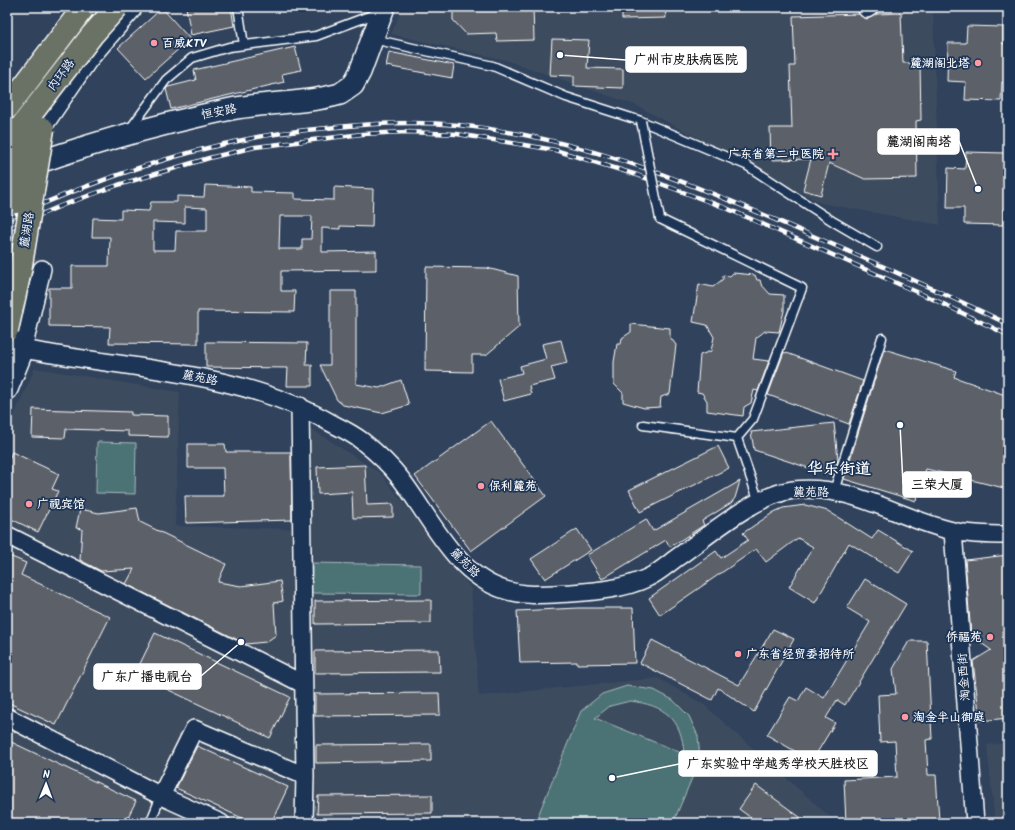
<svg xmlns="http://www.w3.org/2000/svg" width="1015" height="830" font-family="Kalam,'LXGW WenKai TC',sans-serif">
	<rect width="100%" height="100%" fill="#30425c"/>
	<filter id="ink" filterUnits="userSpaceOnUse"><feTurbulence type="fractalNoise" baseFrequency=".025" numOctaves="2"/><feDisplacementMap in="SourceGraphic" scale="8" xChannelSelector="R" yChannelSelector="G"/><feConvolveMatrix kernelMatrix="1 2 1 2 8 2 1 2 1" color-interpolation-filters="sRGB"/></filter>
	<g filter="url(#ink)">
		<path fill="#3d4b5f" d="M 403,7 L 797,7 L 866,9 L 933,7 L 940,225 L 821,203 L 635,105 L 505,60 L 391,34 Z
			M 35,368 L 180,392 L 175,526 L 297,529 L 299,421 L 380,473 L 471,588 L 479,696 L 658,678 L 703,704 L 837,823 L 7,823 L 7,431 Z
			M 1008,743 L 1008,823 L 995,823 L 987,745 Z"/>
		<path fill="#4b7376" stroke="#a5b9ba" fill-rule="evenodd" d="M 97,442 L 136,443 L 135,494 L 96,493 Z
			M 312,563 L 421,565 L 421,594 L 311,593 Z
			M 627,686 L 654,690 L 673,700 L 689,716 L 698,736 L 700,759 L 673,823 L 535,823 L 581,711 L 602,694 ZM 630,701 C 664,705 682,718 684,754 L 595,718 L 610,706 Z"/>
		<path fill="#5b6167" stroke="#fff" fill-rule="evenodd" d="M 186,7 L 231,7 L 234,26 L 191,35 Z
			M 453,7 L 533,7 L 534,40 L 497,41 L 496,33 L 466,34 L 453,20 Z
			M 622,7 L 665,7 L 666,18 L 622,19 Z
			M 162,8 L 190,39 L 146,78 L 118,48 Z
			M 901,13 L 903,63 L 920,63 L 921,120 L 916,121 L 917,178 L 865,179 L 829,163 L 821,195 L 803,190 L 811,159 L 771,160 L 770,128 L 792,128 L 790,66 L 795,66 L 793,16 L 859,14 L 867,19 L 877,14 Z
			M 967,26 L 1003,27 L 1003,44 L 1008,44 L 1008,83 L 1002,82 L 1001,101 L 965,100 L 966,82 L 947,81 L 948,43 L 966,43 Z
			M 552,39 L 589,40 L 587,68 L 623,69 L 623,88 L 574,86 L 574,76 L 550,75 Z
			M 295,47 L 301,70 L 282,74 L 284,82 L 171,109 L 166,89 L 168,87 L 196,80 L 194,70 Z
			M 389,52 L 454,65 L 452,78 L 386,66 Z
			M 966,152 L 1005,153 L 1004,170 L 1008,170 L 1008,209 L 1003,209 L 1003,225 L 964,224 L 964,208 L 947,208 L 948,168 L 965,169 Z
			M 205,185 L 251,187 L 251,192 L 295,193 L 295,199 L 334,200 L 334,187 L 373,189 L 372,227 L 340,226 L 340,229 L 322,228 L 322,252 L 376,251 L 376,270 L 281,271 L 281,291 L 295,291 L 294,312 L 198,311 L 198,344 L 109,343 L 110,327 L 49,326 L 49,288 L 72,288 L 72,266 L 109,266 L 110,237 L 92,237 L 93,218 L 121,219 L 121,210 L 149,211 L 151,202 L 177,202 L 177,196 L 204,197 ZM 185,207 L 207,208 L 207,231 L 176,231 L 175,250 L 153,250 L 153,222 L 185,223 ZM 280,216 L 312,216 L 311,239 L 302,239 L 302,249 L 279,249 Z
			M 426,267 L 487,268 L 518,276 L 519,327 L 486,355 L 472,355 L 472,372 L 425,371 Z
			M 733,273 L 755,275 L 757,280 L 760,280 L 761,284 L 770,294 L 784,295 L 784,311 L 779,332 L 765,331 L 756,338 L 753,359 L 769,361 L 758,391 L 754,390 L 751,403 L 744,407 L 743,416 L 707,411 L 707,401 L 702,393 L 697,392 L 700,355 L 711,351 L 714,337 L 707,325 L 693,322 L 699,284 L 713,287 L 723,279 L 723,275 L 730,276 Z
			M 330,291 L 356,291 L 356,384 L 379,388 L 401,380 L 409,405 L 382,413 L 343,405 L 337,400 L 320,365 L 330,365 Z
			M 631,324 L 670,328 L 670,337 L 676,345 L 670,394 L 661,397 L 660,407 L 644,408 L 623,402 L 623,393 L 614,384 L 614,362 L 617,344 L 621,344 L 622,338 L 631,332 Z
			M 561,340 L 567,363 L 551,367 L 555,380 L 529,386 L 531,394 L 504,401 L 498,379 L 522,373 L 520,366 L 546,359 L 542,344 Z
			M 206,342 L 307,343 L 306,365 L 312,365 L 312,386 L 287,386 L 288,368 L 206,367 Z
			M 884,349 L 956,371 L 954,377 L 1008,396 L 1008,489 L 926,469 L 916,501 L 844,479 Z
			M 784,352 L 863,381 L 849,424 L 768,395 Z
			M 33,409 L 131,412 L 131,415 L 168,416 L 168,437 L 128,436 L 128,431 L 66,429 L 65,438 L 32,437 Z
			M 491,421 L 546,496 L 471,551 L 415,476 Z
			M 834,423 L 838,459 L 833,476 L 754,450 L 751,432 Z
			M 188,444 L 225,444 L 226,452 L 291,452 L 292,520 L 186,523 L 185,496 L 224,496 L 223,468 L 188,468 Z
			M 718,446 L 729,468 L 640,512 L 629,490 Z
			M 12,452 L 59,474 L 52,489 L 58,491 L 38,532 L 7,517 L 7,464 Z
			M 365,465 L 367,505 L 393,504 L 393,517 L 353,518 L 352,492 L 318,494 L 317,467 Z
			M 740,481 L 735,498 L 731,503 L 702,521 L 704,525 L 670,547 L 666,540 L 602,579 L 587,555 L 646,519 L 653,531 Z
			M 805,505 L 828,511 L 872,539 L 878,530 L 913,551 L 899,573 L 849,543 L 815,603 L 789,587 L 813,547 L 798,538 L 766,562 L 756,549 L 660,615 L 649,598 L 716,551 L 721,558 L 748,540 L 743,533 L 774,512 L 783,508 Z
			M 137,508 L 140,522 L 226,564 L 218,582 L 241,586 L 280,581 L 283,601 L 274,603 L 276,635 L 266,642 L 246,644 L 126,584 L 134,569 L 101,571 L 80,560 L 82,529 L 76,528 L 80,509 L 99,513 Z
			M 577,529 L 591,550 L 545,579 L 531,559 Z
			M 7,555 L 26,563 L 21,575 L 110,617 L 56,725 L 7,702 Z
			M 1008,555 L 1008,718 L 980,721 L 973,661 L 991,650 L 971,636 L 965,560 Z
			M 865,579 L 906,604 L 845,705 L 837,700 L 826,718 L 835,723 L 812,761 L 767,735 L 790,697 L 798,701 L 806,687 L 824,698 L 870,622 L 847,608 Z
			M 431,600 L 431,623 L 315,624 L 315,601 Z
			M 578,608 L 633,608 L 635,663 L 577,664 L 577,662 L 520,663 L 517,611 Z
			M 773,629 L 794,639 L 754,712 L 718,688 L 712,700 L 640,663 L 652,640 L 739,685 Z
			M 155,633 L 290,697 L 270,738 L 135,674 Z
			M 909,641 L 927,641 L 932,739 L 926,740 L 928,775 L 936,775 L 939,820 L 846,823 L 844,780 L 897,777 L 895,741 L 880,742 L 878,695 L 896,694 L 893,669 Z
			M 439,650 L 440,672 L 315,673 L 315,651 Z
			M 439,693 L 440,715 L 315,716 L 315,694 Z
			M 7,740 L 136,801 L 125,823 L 7,823 Z
			M 431,744 L 431,761 L 316,763 L 316,745 Z
			M 197,746 L 288,787 L 271,823 L 253,823 L 176,788 Z
			M 756,785 L 808,823 L 758,823 L 739,809 Z
			M 432,795 L 432,813 L 317,814 L 318,796 Z"/>
		<g fill="none" stroke-linecap="round" stroke-linejoin="round">
			<g stroke="#fff" stroke-width="11">
				<path id="service" d="M 238,7 L 244,45
					M 373,39 L 493,66 L 566,97 L 641,121 L 746,165 L 834,222 L 877,247
					M 130,129 L 166,80 L 192,58 L 229,47 L 316,36 L 380,12
					M 660,219 L 802,288 L 753,419 L 737,438
					M 643,425 L 737,438
					M 737,438 L 759,502
					M 834,491 L 882,338
					M 150,823 L 161,796"/>
			</g>
			<g stroke="#fff" stroke-width="20">
				<path id="minor" d="M 867,9 L 870,7
					M 42,269 L 23,349 C 126,369 240,370 333,424 C 343,429 353,434 362,441 C 376,452 390,465 401,479 C 431,518 455,575 505,590 C 527,597 550,594 571,593 C 597,591 624,589 647,578 C 657,574 666,566 675,559 C 707,537 754,495 793,490 C 851,483 899,519 953,531 C 971,535 990,535 1008,535
					M 300,406 L 305,776 L 304,822
					M 953,531 L 975,823
					M 7,535 L 303,684
					M 7,717 L 161,796 L 221,823
					M 161,796 L 194,729 L 305,776"/>
			</g>
			<g stroke="#fff" stroke-width="24">
				<path id="tertiary" d="M 7,174 C 80,146 155,125 231,109 C 267,102 305,104 340,94 L 353,85 L 360,72 L 384,7
					M 7,337 L 18,343 L 23,349 L 7,389"/>
			</g>
			<g stroke="#fff" stroke-width="25">
				<path id="secondary" d="M 44,121 L 87,58 L 131,7"/>
			</g>
			<use href="#service" stroke="#1d3557" stroke-width="8"/>
			<use href="#minor" stroke="#1d3557" stroke-width="17"/>
			<use href="#tertiary" stroke="#1d3557" stroke-width="21"/>
			<use href="#secondary" stroke="#1d3557" stroke-width="22"/>
			<g stroke="#fff" stroke-width="4.5">
				<path id="rail" d="M 7,219 C 86,184 168,154 253,138 C 280,132 309,130 337,127 C 377,123 418,121 458,125 C 580,137 694,184 806,233 C 874,262 941,292 1008,324
					M 7,229 L 63,205 L 118,185 L 209,158 L 255,147 L 362,134 L 407,132 L 457,134 L 555,150 L 637,175 L 726,208 L 935,300 L 1008,335"/>
			</g>
			<use href="#rail" stroke="#1d3557" stroke-width="3" stroke-dasharray="9" stroke-linecap="butt"/>
			<g stroke="#fff" stroke-width="11" stroke-linecap="butt">
				<path id="service-bridge" d="M 641,121 L 660,219"/>
			</g>
			<g stroke="#fff" stroke-width="25" stroke-linecap="butt">
				<path id="primary-bridge" d="M 16,202 L 26,126
					M 7,330 L 20,271 L 43,129"/>
			</g>
			<g stroke="#fff" stroke-width="25" stroke-linecap="butt">
				<path id="trunk-bridge" d="M 7,108 L 84,7
					M 7,145 L 92,35 L 117,7"/>
			</g>
			<use href="#service-bridge" stroke="#1d3557" stroke-width="8"/>
			<use href="#primary-bridge" stroke="#6a7266" stroke-width="22"/>
			<use href="#trunk-bridge" stroke="#6a7266" stroke-width="22"/>
		</g>
	</g>
	<g fill="#ff9aa2" stroke="#1d3557" stroke-width="1.5">
		<circle cx="154" cy="43" r="4"/>
		<circle cx="978" cy="63" r="4"/>
		<path d="M831 148h4v4h4v4h-4v4h-4v-4h-4v-4h4z"/>
		<circle cx="481" cy="486" r="4"/>
		<circle cx="29" cy="504" r="4"/>
		<circle cx="990" cy="637" r="4"/>
		<circle cx="738" cy="654" r="4"/>
		<circle cx="905" cy="717" r="4"/>
	</g>
	<g text-anchor="middle" dominant-baseline="central" stroke-width="3.5" stroke-linejoin="round" paint-order="stroke">
		<g font-size="12" font-weight="bold" fill="#fff" stroke="#1d3557" text-anchor="start">
			<text x="162" y="43">百威KTV</text>
			<text x="970" y="63" text-anchor="end">麓湖阁北塔</text>
			<text x="824" y="154" text-anchor="end">广东省第二中医院</text>
			<text x="489" y="486">保利麓苑</text>
			<text x="37" y="504">广视宾馆</text>
			<text x="982" y="637" text-anchor="end">侨福苑</text>
			<text x="746" y="654">广东省经贸委招待所</text>
			<text x="913" y="717">淘金半山御庭</text>
		</g>
		<g font-size="12" fill="#fff" stroke="#1d3557">
			<text transform="translate(61 75) rotate(-53)">内环路</text>
			<text transform="translate(219 112) rotate(-11)">恒安路</text>
			<text transform="translate(27 230) rotate(-81)">麓湖路</text>
			<text transform="translate(200 378) rotate(11)">麓苑路</text>
			<text x="811" y="492">麓苑路</text>
			<text transform="translate(465 563) rotate(45)">麓苑路</text>
			<text transform="translate(964 677) rotate(-94)">淘金西街</text>
		</g>
		<g font-size="16" font-weight="bold" fill="#fff" stroke="#1d3557">
			<text x="839" y="469">华乐街道</text>
		</g>
	</g>
	<path fill="none" stroke="#fff" stroke-width="1.5" d="M560 55L626 60M978 189L959 141M900 425L903 484M241 642L201 676M612 778L679 764"/>
	<g fill="#fff" stroke="#1d3557" stroke-width="1.5">
		<circle cx="560" cy="55" r="4"/>
		<circle cx="978" cy="189" r="4"/>
		<circle cx="900" cy="425" r="4"/>
		<circle cx="241" cy="642" r="4"/>
		<circle cx="612" cy="778" r="4"/>
	</g>
	<g fill="#fff" stroke="#fff" stroke-width="1.5">
		<rect x="626" y="47" width="120" height="25" rx="4"/>
		<rect x="878" y="129" width="81" height="25" rx="4"/>
		<rect x="903" y="472" width="68" height="25" rx="4"/>
		<rect x="94" y="664" width="107" height="25" rx="4"/>
		<rect x="679" y="751" width="198" height="25" rx="4"/>
	</g>
	<g font-size="13" text-anchor="middle" font-weight="bold" fill="#111">
		<text x="686" y="64">广州市皮肤病医院</text>
		<text x="919" y="146">麓湖阁南塔</text>
		<text x="937" y="489">三荣大厦</text>
		<text x="147" y="681">广东广播电视台</text>
		<text x="778" y="768">广东实验中学越秀学校天胜校区</text>
	</g>
	<rect width="1015" height="830" fill="none" stroke="#1d3557" stroke-width="24"/>
	<rect x="12" y="12" width="991" height="806" fill="none" stroke="#fff" stroke-width="1.5" filter="url(#ink)"/>
	<g transform="translate(46 784) rotate(1)" stroke="#1d3557" stroke-width="3" paint-order="stroke">
	<path d="M0-3L7 15L0 10L-7 15Z" fill="#ffffff"/>
	<text y="-6" font-size="11" font-weight="bold" text-anchor="middle" fill="#ffffff">N</text>
	</g>
</svg>
